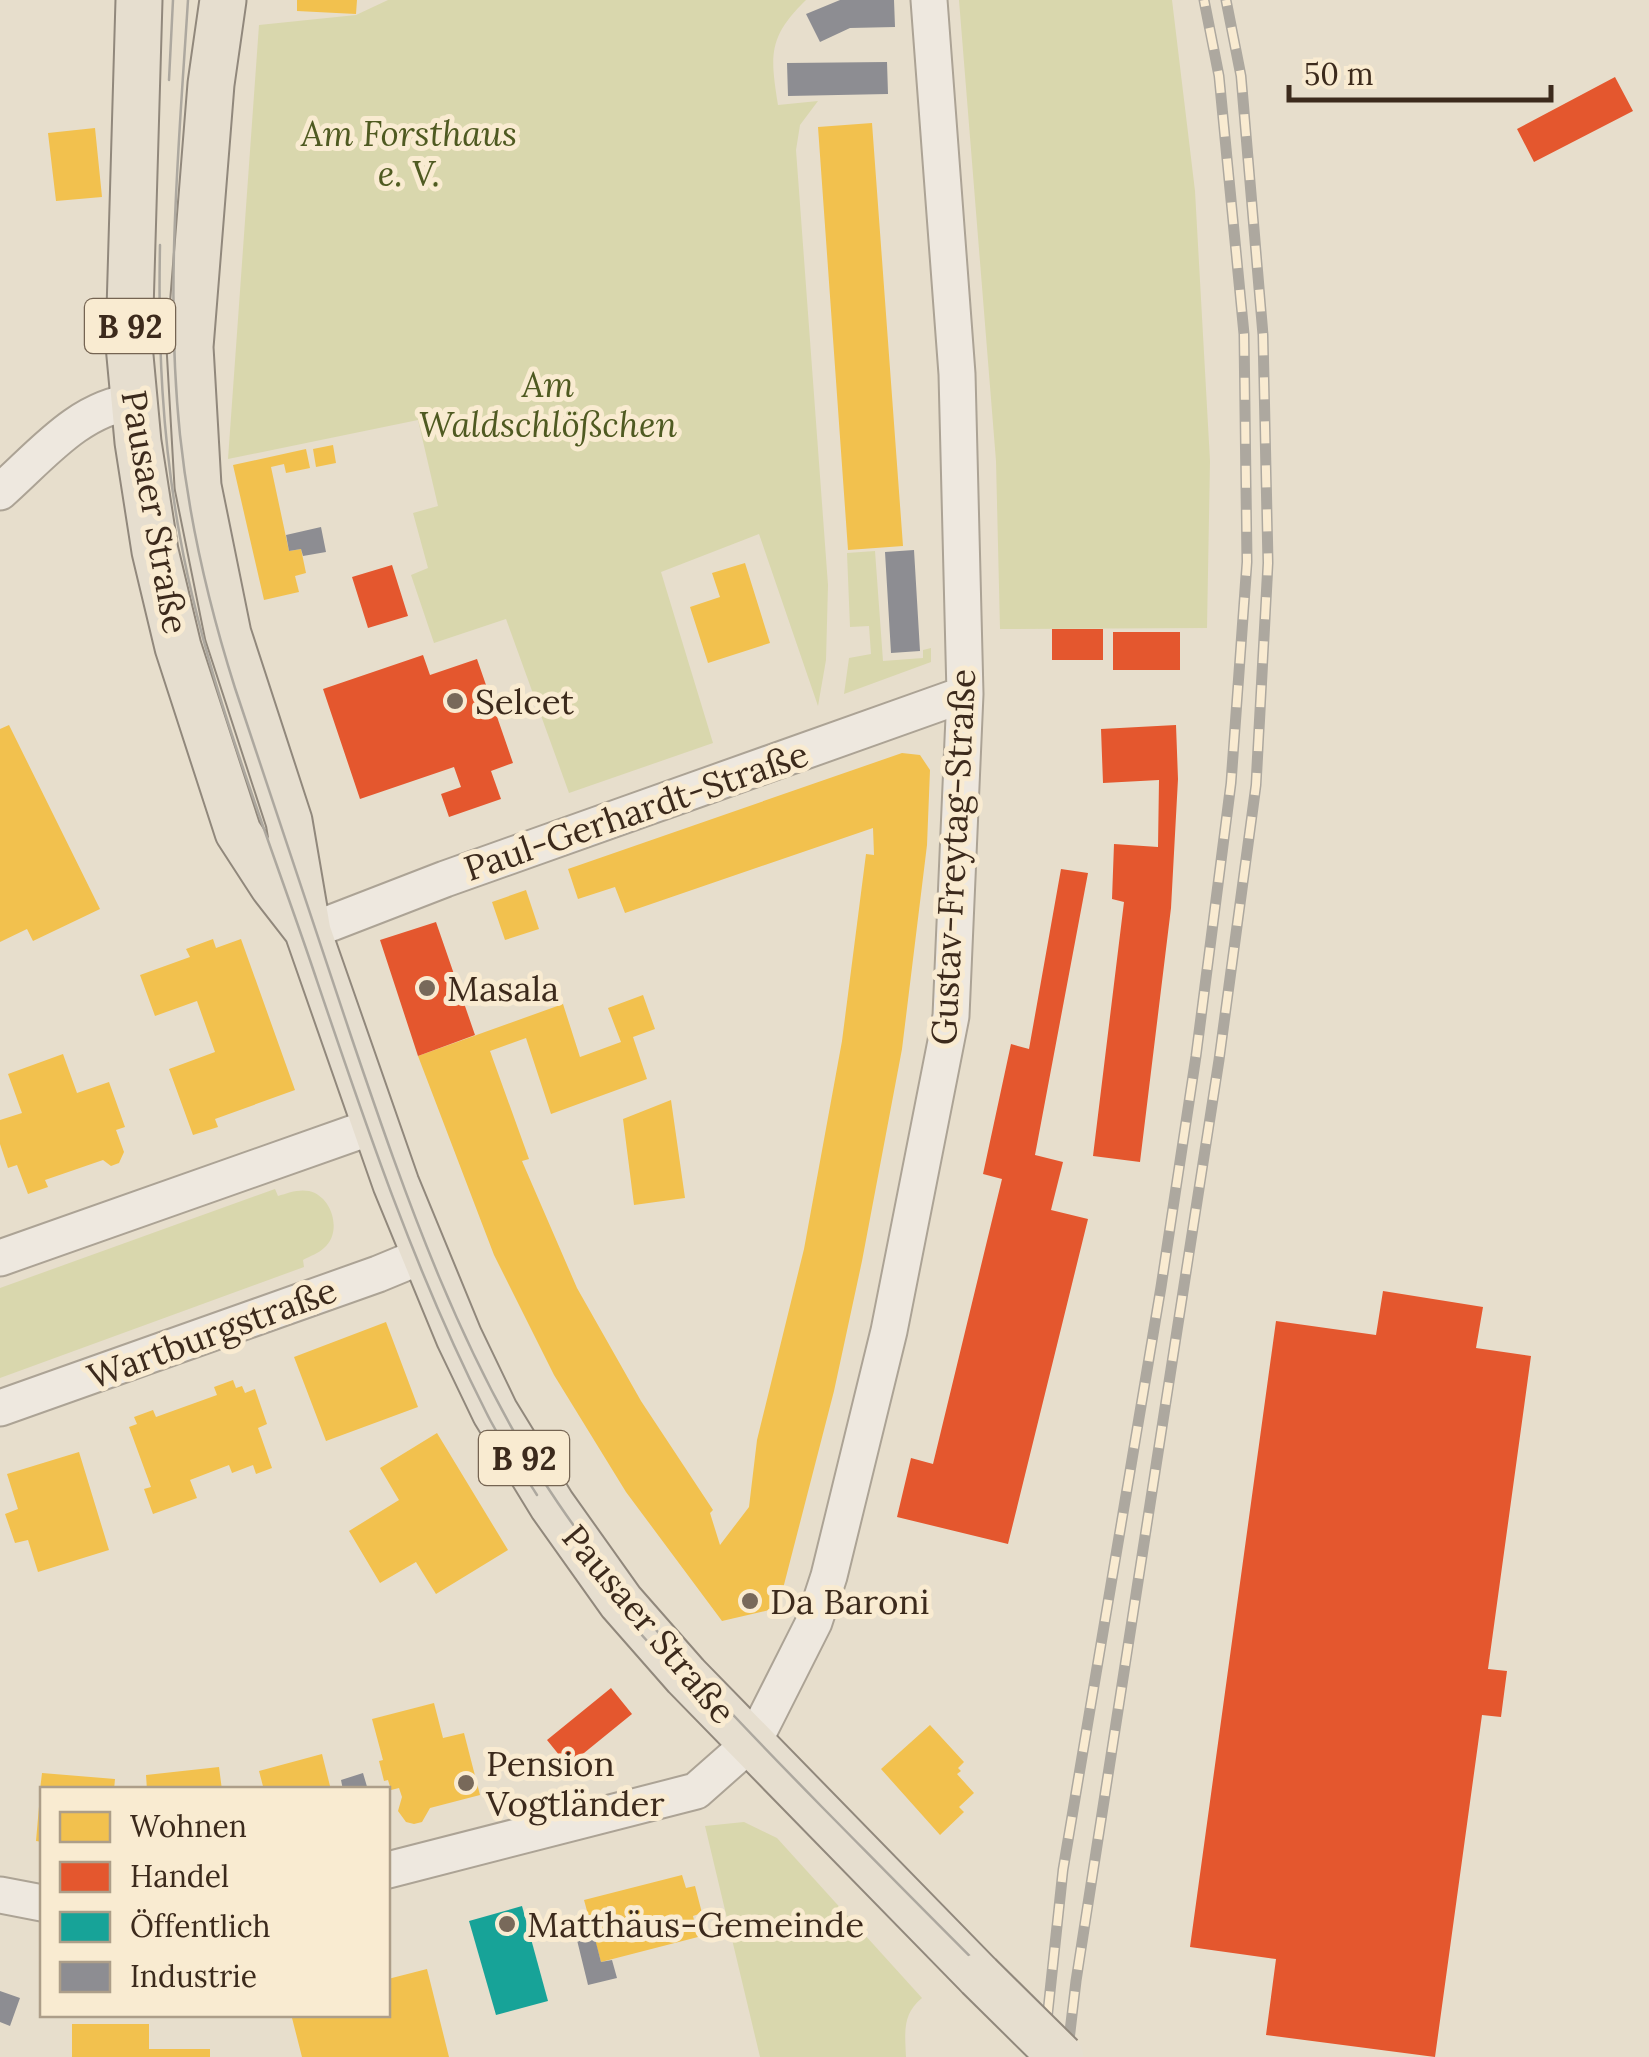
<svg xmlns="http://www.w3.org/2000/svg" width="1649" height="2057" font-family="Lora,serif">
	<rect width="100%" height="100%" fill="#e7decc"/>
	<path fill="#d9d7ad" d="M 388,0 L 806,0 C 768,37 770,55 778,105 L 818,101 L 800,125 L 796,150 L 828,585 L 826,660 L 818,706 L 759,534 L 661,572 L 713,743 L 569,793 L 506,619 L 434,643 L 411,575 L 428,568 L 413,513 L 438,506 L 418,420 L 228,459 L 259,25 L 356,15 Z
		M 959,0 L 1172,0 L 1195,191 L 1210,461 L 1207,628 L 1000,629 L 996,461 Z
		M 875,551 L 883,661 L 923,658 L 923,650 L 931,648 L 931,662 L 844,694 L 849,658 L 871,654 L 869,626 L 850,627 L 847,553 Z
		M 275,1189 L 278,1196 C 288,1193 298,1189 309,1191 C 332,1196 343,1232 324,1248 C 319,1253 310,1256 303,1260 L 304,1267 L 0,1378 L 0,1288 Z
		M 744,1822 L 777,1838 L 922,1998 C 902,2014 905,2033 906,2057 L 760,2057 L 705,1826 Z"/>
	<path fill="#f2c14e" d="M 297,0 L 357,0 L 356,14 L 297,11 Z
		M 872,123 L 903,546 L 848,550 L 818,127 Z
		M 95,128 L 102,197 L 56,201 L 48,133 Z
		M 333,445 L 336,463 L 316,467 L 313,449 Z
		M 306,449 L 310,468 L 286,473 L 284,464 L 271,467 L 289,551 L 301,549 L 306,573 L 295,576 L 299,592 L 264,600 L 233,465 Z
		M 745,563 L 770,643 L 708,663 L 690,607 L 720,597 L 712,573 Z
		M 9,725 L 100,909 L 33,941 L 27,929 L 0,942 L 0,729 Z
		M 902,753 L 920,755 L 930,770 L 927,845 L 902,1049 L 862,1261 L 834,1391 L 778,1608 L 722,1621 L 626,1492 L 554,1375 L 494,1255 L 418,1056 L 563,1004 L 580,1057 L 621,1042 L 608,1008 L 643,995 L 655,1029 L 633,1037 L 647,1079 L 551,1114 L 526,1038 L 490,1051 L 529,1159 L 522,1161 L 577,1288 L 641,1401 L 713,1510 L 710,1513 L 720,1545 L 749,1507 L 757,1440 L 804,1249 L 842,1041 L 866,854 L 874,855 L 873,828 L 625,913 L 615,887 L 578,899 L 568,869 Z
		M 526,890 L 539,929 L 505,940 L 492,902 Z
		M 213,939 L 216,948 L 241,939 L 295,1090 L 215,1119 L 218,1127 L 193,1135 L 169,1069 L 215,1052 L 197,1001 L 155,1016 L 140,975 L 190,957 L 186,949 Z
		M 63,1054 L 77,1093 L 109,1082 L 125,1127 L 116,1130 L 124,1152 L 119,1163 L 111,1166 L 103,1160 L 45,1180 L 48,1187 L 28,1194 L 17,1165 L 8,1168 L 0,1144 L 0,1120 L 22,1113 L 8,1074 Z
		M 671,1100 L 685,1198 L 634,1205 L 623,1119 Z
		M 386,1322 L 418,1407 L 326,1441 L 294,1357 Z
		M 233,1380 L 236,1388 L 242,1386 L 245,1393 L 255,1389 L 267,1424 L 258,1428 L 272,1468 L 256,1474 L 253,1465 L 232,1473 L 229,1465 L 190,1480 L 197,1498 L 153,1514 L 144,1489 L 151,1487 L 129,1427 L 137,1424 L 134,1417 L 153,1410 L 156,1417 L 217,1395 L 214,1387 Z
		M 437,1433 L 508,1550 L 436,1594 L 416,1562 L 380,1583 L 349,1531 L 399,1500 L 380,1468 Z
		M 79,1452 L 109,1550 L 38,1572 L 28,1540 L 15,1543 L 5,1514 L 18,1509 L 7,1474 Z
		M 434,1703 L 443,1738 L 464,1733 L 480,1795 L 430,1808 L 422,1822 L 414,1824 L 406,1822 L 398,1811 L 402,1797 L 399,1788 L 391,1790 L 388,1780 L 384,1781 L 379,1761 L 383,1760 L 372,1719 Z
		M 930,1725 L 964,1762 L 958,1768 L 961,1771 L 957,1774 L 974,1793 L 959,1807 L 964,1812 L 940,1835 L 881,1769 Z
		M 322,1754 L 331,1790 L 264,1790 L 259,1771 Z
		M 219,1767 L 222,1790 L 147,1790 L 146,1775 Z
		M 42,1773 L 115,1779 L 114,1790 L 40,1790 Z
		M 40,1795 L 42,1795 L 42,1842 L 36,1841 Z
		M 682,1875 L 686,1888 L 695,1886 L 702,1913 L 693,1916 L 698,1937 L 601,1962 L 584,1900 Z
		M 427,1969 L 449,2057 L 302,2057 L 291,2014 L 388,2014 L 388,1979 Z
		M 72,2024 L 149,2024 L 149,2049 L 210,2049 L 210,2057 L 72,2057 Z"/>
	<path fill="#e4572e" d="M 1615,77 L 1633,111 L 1534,162 L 1517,129 Z
		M 392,565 L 408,616 L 368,628 L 352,577 Z
		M 1052,629 L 1103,629 L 1103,660 L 1052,660 Z
		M 1113,632 L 1180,632 L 1180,670 L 1113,670 Z
		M 423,655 L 430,675 L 477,659 L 513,763 L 491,771 L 501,799 L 449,817 L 441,794 L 461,787 L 454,767 L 360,799 L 323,689 Z
		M 1176,725 L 1178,779 L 1171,908 L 1140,1162 L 1093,1156 L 1124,902 L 1112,899 L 1114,844 L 1158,847 L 1159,780 L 1103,783 L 1101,729 Z
		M 1061,869 L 1088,873 L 1035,1155 L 1063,1162 L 1051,1210 L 1088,1219 L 1008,1544 L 897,1517 L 911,1458 L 933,1464 L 1002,1179 L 983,1174 L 1011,1044 L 1029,1049 Z
		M 436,922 L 475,1035 L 418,1056 L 380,940 Z
		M 1383,1291 L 1483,1307 L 1476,1348 L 1531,1356 L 1488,1669 L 1507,1671 L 1501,1717 L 1482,1715 L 1435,2057 L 1266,2035 L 1276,1959 L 1190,1947 L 1276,1321 L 1376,1335 Z
		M 611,1688 L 632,1714 L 568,1766 L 547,1740 Z"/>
	<path fill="#17a398" d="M 522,1906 L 548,2001 L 496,2015 L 469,1921 Z"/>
	<path fill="#8d8d92" d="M 840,0 L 894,0 L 895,27 L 850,28 L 820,42 L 806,14 Z
		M 887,62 L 888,94 L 788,96 L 787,63 Z
		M 321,527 L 326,552 L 303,556 L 301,549 L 289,551 L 286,535 Z
		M 914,550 L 920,651 L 891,653 L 885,552 Z
		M 363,1773 L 368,1790 L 343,1790 L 341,1780 Z
		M 593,1931 L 601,1962 L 612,1960 L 617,1978 L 588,1985 L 576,1936 Z
		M 0,1991 L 20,1998 L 10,2026 L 0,2022 Z"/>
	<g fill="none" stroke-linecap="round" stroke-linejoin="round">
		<g stroke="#aca395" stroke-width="39">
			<path id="minor" d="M 0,492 C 39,458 79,407 134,402
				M 308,932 L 445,879 L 965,694
				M 0,1258 L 374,1126
				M 0,1408 L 378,1274 L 424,1255
				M 388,1870 L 696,1791 L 755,1739 L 814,1622 L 829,1576 L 889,1331 L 951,1016 L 965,694 L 957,374 L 929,0
				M 0,1895 L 42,1903"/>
		</g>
		<g stroke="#91887c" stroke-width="49">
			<path id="major" d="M 139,0 L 129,345 L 138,442 L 155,551 L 178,647 L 238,832 L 273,886 L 308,931
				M 223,0 L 211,84 L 190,347 L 198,486 L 228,634 L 289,821 L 308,932 L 396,1184 L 459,1337 L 495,1412 L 552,1505 L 621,1602 L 686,1676 L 979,1976"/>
		</g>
		<use href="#minor" stroke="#eee8df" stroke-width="35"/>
		<use href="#major" stroke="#e6decf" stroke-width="45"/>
		<path stroke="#ada89f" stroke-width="2.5" d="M 188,0 C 179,144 165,290 180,435 C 189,520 209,606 235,688 C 274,805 313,922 352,1039 C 406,1198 463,1363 558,1503 C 634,1615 728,1711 822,1807 C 905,1891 987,1975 1072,2057
			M 169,80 L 173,0
			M 160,245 C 158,345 162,438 180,537 C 206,682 266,830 313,969 C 364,1120 414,1270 486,1412 C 500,1441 520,1468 537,1495
			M 632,1624 L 722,1725"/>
		<g stroke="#ada89f" stroke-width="11">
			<path id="rail" d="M 1043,2057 L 1063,1870 L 1161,1287 L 1196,1056 L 1231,783 L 1247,562 L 1244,334 L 1219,76 L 1204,0
				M 1067,2057 L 1076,1981 L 1219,1060 L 1256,785 L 1268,563 L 1263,335 L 1241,76 L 1226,0"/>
		</g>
		<use href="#rail" stroke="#f9ebd1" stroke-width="8" stroke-dasharray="22" stroke-linecap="butt"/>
		<g stroke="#91887c" stroke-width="49" stroke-linecap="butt">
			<path id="major-bridge" d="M 979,1976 L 1061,2057"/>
		</g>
		<use href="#major-bridge" stroke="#e6decf" stroke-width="45"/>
	</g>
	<g fill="#78695a" stroke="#f9ebd1" stroke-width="4">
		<circle cx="455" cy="701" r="10"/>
		<circle cx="427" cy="988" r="10"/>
		<circle cx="750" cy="1601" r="10"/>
		<circle cx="466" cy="1783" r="10"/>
		<circle cx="507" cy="1924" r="10"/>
	</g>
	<g text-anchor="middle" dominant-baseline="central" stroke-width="10" stroke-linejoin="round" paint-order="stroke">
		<g fill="#f9ebd1" stroke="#756452" stroke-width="2.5">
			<rect x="85" y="299" width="90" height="54" rx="8"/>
			<rect x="479" y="1431" width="90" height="54" rx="8"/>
		</g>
		<g font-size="32" font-weight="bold" fill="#3c2a1c">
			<text x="130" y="326">B 92</text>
			<text x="524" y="1458">B 92</text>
		</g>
		<g font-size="35" font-style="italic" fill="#4f5a21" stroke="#f9ebd1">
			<text x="409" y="133">Am Forsthaus<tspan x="409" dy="40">e. V.</tspan></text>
			<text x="548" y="384">Am<tspan x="548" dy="40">Waldschlößchen</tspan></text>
		</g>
		<g font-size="35" fill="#3c2a1c" stroke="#f9ebd1">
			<text transform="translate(155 512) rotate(80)">Pausaer Straße</text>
			<text transform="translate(636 811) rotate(-19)">Paul-Gerhardt-Straße</text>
			<text transform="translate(953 857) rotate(-87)">Gustav-Freytag-Straße</text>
			<text transform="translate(212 1333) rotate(-20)">Wartburgstraße</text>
			<text transform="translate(649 1624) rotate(50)">Pausaer Straße</text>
		</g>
		<g font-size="35" fill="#3c2a1c" stroke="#f9ebd1" text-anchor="start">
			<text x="475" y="701">Selcet</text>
			<text x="447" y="988">Masala</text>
			<text x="770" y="1601">Da Baroni</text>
			<text x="486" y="1763">Pension<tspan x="486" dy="40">Vogtländer</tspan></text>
			<text x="527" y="1924">Matthäus-Gemeinde</text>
		</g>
	</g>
	<rect x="40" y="1787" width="350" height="230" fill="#f9ebd1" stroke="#ad9e89" stroke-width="2.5"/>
	<rect x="60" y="1812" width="50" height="30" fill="#f2c14e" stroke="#ad9e89" stroke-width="2.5"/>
	<text x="130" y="1837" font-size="30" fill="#3c2a1c">Wohnen</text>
	<rect x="60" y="1862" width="50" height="30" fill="#e4572e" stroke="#ad9e89" stroke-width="2.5"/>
	<text x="130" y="1887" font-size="30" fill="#3c2a1c">Handel</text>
	<rect x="60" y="1912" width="50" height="30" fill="#17a398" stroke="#ad9e89" stroke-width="2.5"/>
	<text x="130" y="1937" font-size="30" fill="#3c2a1c">Öffentlich</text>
	<rect x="60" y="1962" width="50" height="30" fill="#8d8d92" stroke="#ad9e89" stroke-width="2.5"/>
	<text x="130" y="1987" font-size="30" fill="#3c2a1c">Industrie</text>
	<path d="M1289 85v15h262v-15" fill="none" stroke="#3c2a1c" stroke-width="5"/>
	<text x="1304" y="85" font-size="30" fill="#3c2a1c" stroke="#f9ebd1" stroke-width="8" paint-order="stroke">50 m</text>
</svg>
